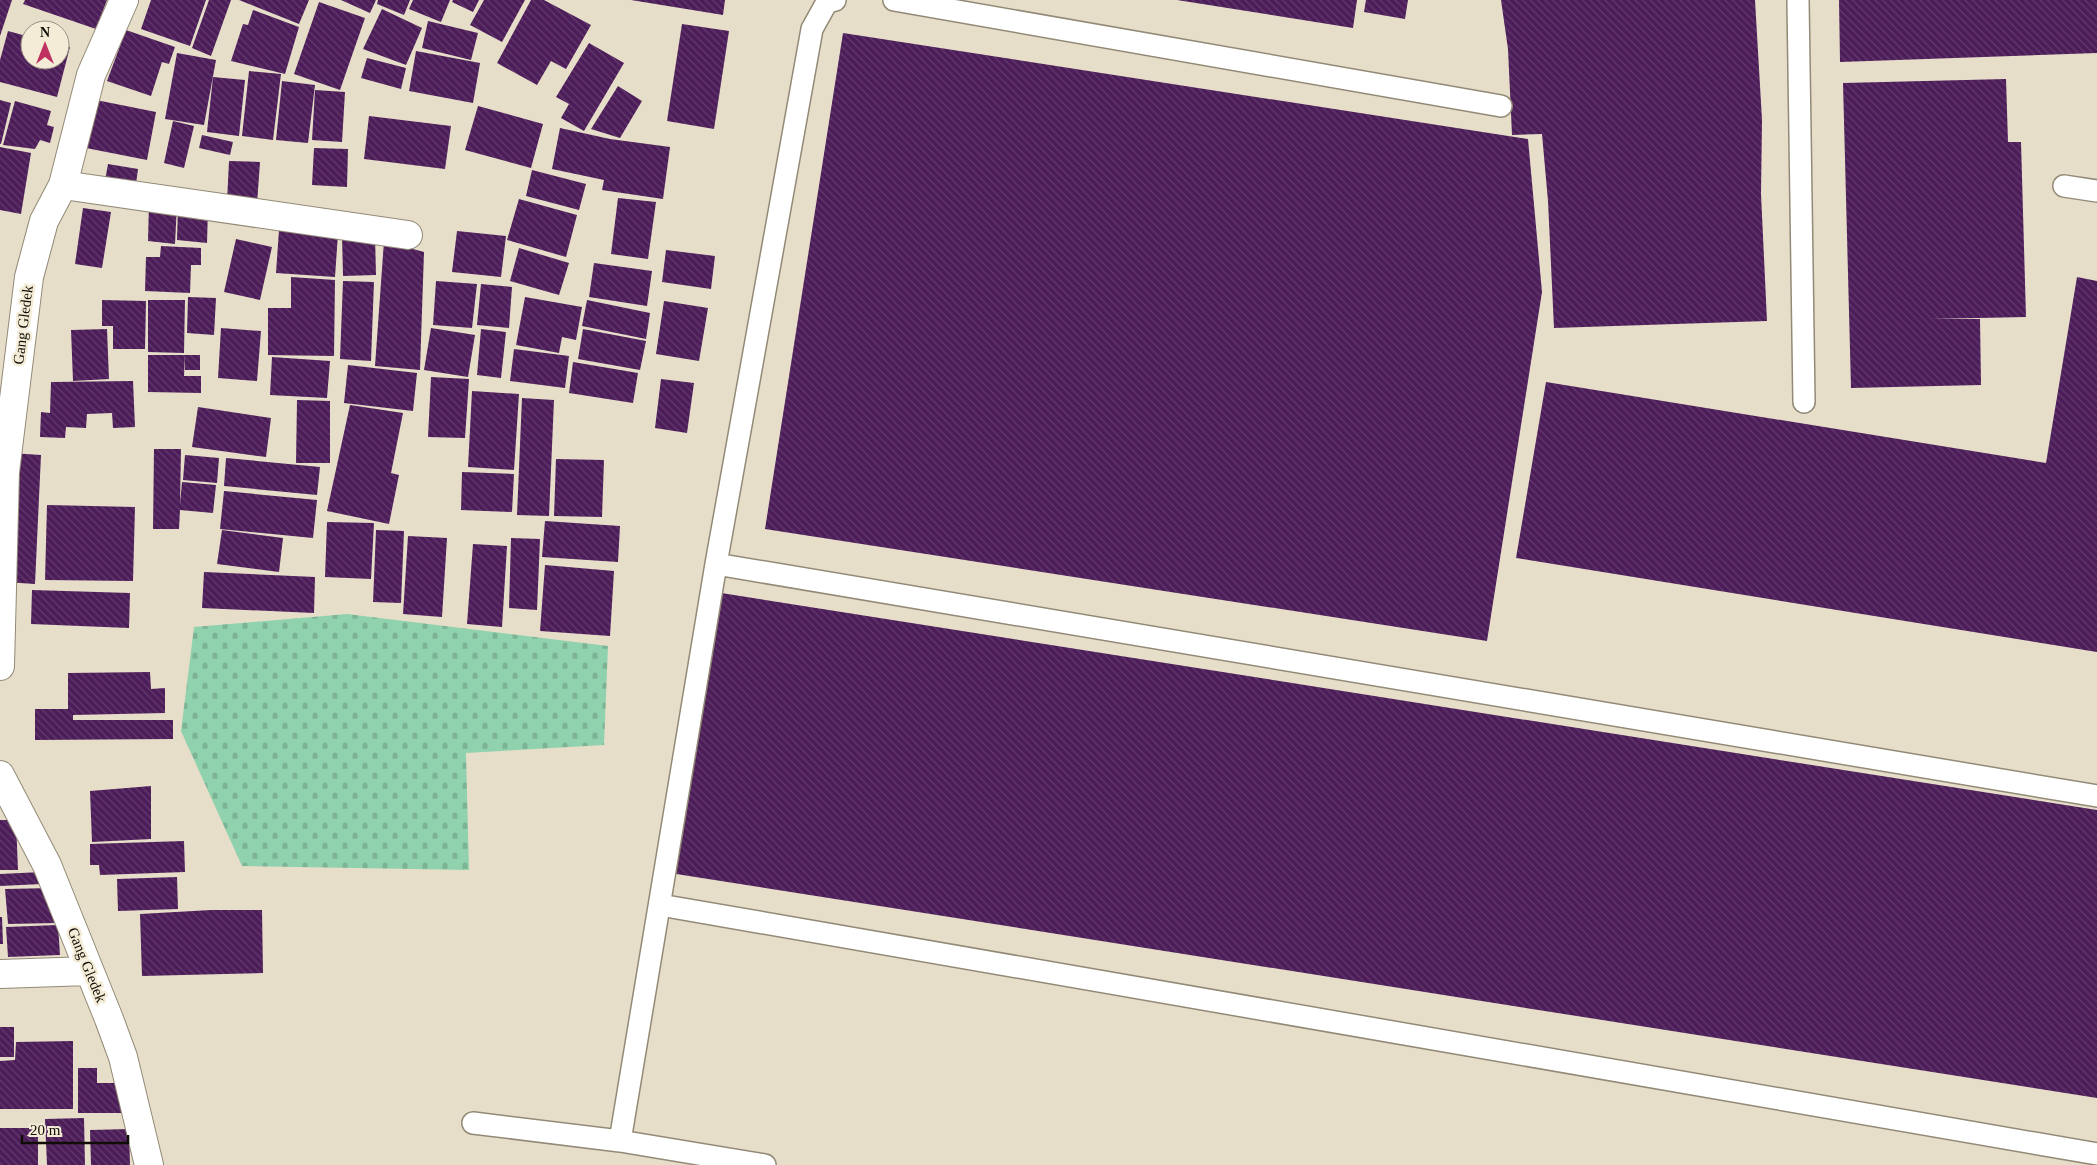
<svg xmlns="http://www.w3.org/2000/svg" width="2097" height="1165" font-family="Georgia,serif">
	<defs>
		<pattern id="cemetery-stones" width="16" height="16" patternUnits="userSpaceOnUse" patternTransform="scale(1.25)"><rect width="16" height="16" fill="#90d2ae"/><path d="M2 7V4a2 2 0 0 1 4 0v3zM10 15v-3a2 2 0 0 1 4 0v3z" fill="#7bb394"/></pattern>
		<pattern id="building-back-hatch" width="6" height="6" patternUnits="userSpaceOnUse" patternTransform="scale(1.25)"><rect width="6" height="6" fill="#4d1d5a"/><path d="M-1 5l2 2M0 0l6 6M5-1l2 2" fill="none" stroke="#623c6c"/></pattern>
	</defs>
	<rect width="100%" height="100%" fill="#e7dec9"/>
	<path fill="url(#cemetery-stones)" d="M 347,614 L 608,646 L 604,745 L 466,753 L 469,870 L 242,866 L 181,731 L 194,627 Z"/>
	<path fill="url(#building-back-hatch)" d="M 0,0 L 12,0 L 0,36 Z
		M 25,0 L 107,0 L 96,29 L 23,4 Z
		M 151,0 L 206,0 L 190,46 L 141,29 Z
		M 209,0 L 231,0 L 211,56 L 192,48 Z
		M 239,0 L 309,0 L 299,24 Z
		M 341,0 L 376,0 L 370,13 Z
		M 378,0 L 410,0 L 404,15 L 377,4 Z
		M 413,0 L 450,0 L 441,22 L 409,9 Z
		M 453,0 L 479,0 L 473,12 L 452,2 Z
		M 484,0 L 525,0 L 502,42 L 470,25 Z
		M 531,0 L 544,0 L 591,25 L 566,69 L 551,61 L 537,85 L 497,63 Z
		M 631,0 L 725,0 L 723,15 Z
		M 1177,0 L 1357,0 L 1353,28 Z
		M 1366,0 L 1408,0 L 1405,19 L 1364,12 Z
		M 1501,0 L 1755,0 L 1762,120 L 1761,194 L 1767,321 L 1554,328 L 1548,201 L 1542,134 L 1512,135 L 1508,49 Z
		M 1839,0 L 2097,0 L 2097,53 L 1840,62 Z
		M 319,2 L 365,18 L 340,90 L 294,74 Z
		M 382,9 L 422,28 L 406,65 L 363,49 Z
		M 253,10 L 299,27 L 285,74 L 231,61 L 243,24 L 248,25 Z
		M 428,21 L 478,33 L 471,60 L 422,48 Z
		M 682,24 L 729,31 L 714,129 L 667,121 Z
		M 126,30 L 175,47 L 169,64 L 162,62 L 151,96 L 107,81 Z
		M 8,31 L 30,37 L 30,60 L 60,60 L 60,45 L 70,47 L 57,97 L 0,82 L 0,60 Z
		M 843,33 L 1528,139 L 1542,292 L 1487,641 L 765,529 Z
		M 589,43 L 624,63 L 584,131 L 561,118 L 569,104 L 556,97 Z
		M 416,51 L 480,63 L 473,103 L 409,91 Z
		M 177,53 L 216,60 L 204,125 L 165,119 Z
		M 367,58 L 406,68 L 401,89 L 361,78 Z
		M 249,71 L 281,74 L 273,140 L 242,136 Z
		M 213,77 L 245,80 L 239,136 L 207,132 Z
		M 2006,79 L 2008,142 L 2021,142 L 2026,317 L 1931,319 L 1980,319 L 1981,385 L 1851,388 L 1843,83 Z
		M 282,81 L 315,85 L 308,143 L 276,140 Z
		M 618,86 L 642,101 L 620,138 L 591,129 Z
		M 315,90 L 345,92 L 342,142 L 312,140 Z
		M 91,99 L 156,112 L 147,160 L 81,147 Z
		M 0,100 L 11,103 L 1,144 L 0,144 Z
		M 15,101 L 51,111 L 47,125 L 54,127 L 50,143 L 40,140 L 35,149 L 3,145 Z
		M 478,106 L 543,124 L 531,168 L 465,150 Z
		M 369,116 L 451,126 L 445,169 L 364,159 Z
		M 173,121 L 194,126 L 184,168 L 164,163 Z
		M 560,128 L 610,139 L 670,147 L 663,199 L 602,190 L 604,180 L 552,169 Z
		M 202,135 L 233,142 L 230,155 L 199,148 Z
		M 0,147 L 31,153 L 21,214 L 0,210 Z
		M 314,148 L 348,149 L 347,187 L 312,185 Z
		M 229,161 L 260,162 L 257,204 L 227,202 Z
		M 108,164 L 138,169 L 135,191 L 104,186 Z
		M 532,170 L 586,184 L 579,210 L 526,196 Z
		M 618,198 L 656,202 L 648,259 L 611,254 Z
		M 519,199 L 577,215 L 566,257 L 507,240 Z
		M 149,203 L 177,204 L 175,244 L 148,241 Z
		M 178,207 L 208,209 L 207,243 L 177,240 Z
		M 83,208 L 111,212 L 102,268 L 75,264 Z
		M 279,230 L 338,234 L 335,277 L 276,273 Z
		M 457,231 L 506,236 L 501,277 L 452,272 Z
		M 375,235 L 376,275 L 343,276 L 342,236 Z
		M 236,239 L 272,247 L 260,300 L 224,292 Z
		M 384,241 L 424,252 L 420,370 L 375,366 Z
		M 161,246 L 201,248 L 201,265 L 191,265 L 190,293 L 145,291 L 146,257 L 160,257 Z
		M 519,248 L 569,263 L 559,295 L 510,281 Z
		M 666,250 L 715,256 L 711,289 L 662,282 Z
		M 594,263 L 652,271 L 647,306 L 589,297 Z
		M 291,277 L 335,280 L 334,356 L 268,355 L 268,308 L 291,308 Z
		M 2077,277 L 2097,281 L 2097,652 L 1516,558 L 1546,382 L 2046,463 Z
		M 343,281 L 374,282 L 371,361 L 340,359 Z
		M 436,281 L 477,284 L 472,328 L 433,325 Z
		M 481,284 L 512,287 L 509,328 L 477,325 Z
		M 188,297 L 216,298 L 214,335 L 187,333 Z
		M 525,297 L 582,307 L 576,340 L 562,337 L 559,353 L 516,345 Z
		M 102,300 L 146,301 L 145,349 L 113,349 L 113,326 L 102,326 Z
		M 148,300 L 185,300 L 184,353 L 148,352 Z
		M 587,300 L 650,313 L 646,339 L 582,326 Z
		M 664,301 L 708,308 L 699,361 L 656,354 Z
		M 221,328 L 261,331 L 257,381 L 218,378 Z
		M 431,328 L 475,335 L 468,377 L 424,370 Z
		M 107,329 L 109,379 L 73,381 L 71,330 Z
		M 481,329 L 506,332 L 501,378 L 477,375 Z
		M 583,329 L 646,341 L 640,370 L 578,359 Z
		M 514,349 L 569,356 L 565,388 L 510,381 Z
		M 148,355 L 185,355 L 184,376 L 201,376 L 201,393 L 148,392 Z
		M 185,355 L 200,355 L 200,370 L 185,370 Z
		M 272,357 L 330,361 L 327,398 L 270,395 Z
		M 573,362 L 638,373 L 633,403 L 569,393 Z
		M 348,365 L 417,373 L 413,411 L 344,403 Z
		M 431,377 L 469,379 L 465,438 L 428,437 Z
		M 661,379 L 694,383 L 687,433 L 655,428 Z
		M 133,381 L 135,427 L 113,428 L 112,413 L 87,414 L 86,428 L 66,427 L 65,438 L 40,437 L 41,412 L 50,413 L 51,382 Z
		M 472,391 L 519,394 L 514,470 L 468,467 Z
		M 522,398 L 554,400 L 549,516 L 517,515 Z
		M 297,400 L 330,401 L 330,463 L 296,463 Z
		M 350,405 L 403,413 L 391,473 L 399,475 L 389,524 L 327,511 Z
		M 198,407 L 271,418 L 266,457 L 192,447 Z
		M 154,449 L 181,449 L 180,504 L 182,482 L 216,485 L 213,513 L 180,510 L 179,529 L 153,529 Z
		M 11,453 L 41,455 L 35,584 L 5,582 Z
		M 185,455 L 219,458 L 217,483 L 183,480 Z
		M 226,458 L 320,467 L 317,495 L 224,486 Z
		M 556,459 L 604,460 L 602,517 L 554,516 Z
		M 462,472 L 514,474 L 512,512 L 461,510 Z
		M 224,491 L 317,500 L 313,538 L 220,529 Z
		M 47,505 L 135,507 L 133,581 L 45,580 Z
		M 545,521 L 620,526 L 618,562 L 542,557 Z
		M 327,522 L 374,523 L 371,579 L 325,577 Z
		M 222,530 L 283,538 L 279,572 L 217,564 Z
		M 376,530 L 404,531 L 401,603 L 373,602 Z
		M 408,536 L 447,538 L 442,617 L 403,614 Z
		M 511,538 L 540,539 L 537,610 L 509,608 Z
		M 473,544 L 507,546 L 502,627 L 467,624 Z
		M 545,565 L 614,571 L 610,636 L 540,631 Z
		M 204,572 L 315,577 L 314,613 L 202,608 Z
		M 32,590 L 130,593 L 129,628 L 31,624 Z
		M 715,592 L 2097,810 L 2097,1098 L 670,873 Z
		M 150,672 L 151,689 L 165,688 L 165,713 L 73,715 L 73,720 L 173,720 L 173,739 L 35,740 L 35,709 L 68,709 L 68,673 Z
		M 151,786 L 151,839 L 92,842 L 90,791 Z
		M 0,820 L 16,820 L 18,870 L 0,870 Z
		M 184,841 L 185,872 L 100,875 L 99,865 L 90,865 L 90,844 Z
		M 42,872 L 42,884 L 0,886 L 0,874 Z
		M 177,877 L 178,909 L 118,911 L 117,879 Z
		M 53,888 L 55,923 L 8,924 L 5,889 Z
		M 211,910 L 262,910 L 263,973 L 142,976 L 140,914 Z
		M 0,917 L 2,917 L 3,944 L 0,944 Z
		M 58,925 L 60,955 L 8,957 L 6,927 Z
		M 0,1027 L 14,1027 L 14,1057 L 0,1057 Z
		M 73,1041 L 73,1109 L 0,1109 L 0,1061 L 15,1060 L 16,1042 Z
		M 78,1068 L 97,1068 L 97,1083 L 124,1083 L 124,1113 L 78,1113 Z
		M 84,1118 L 85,1165 L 47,1165 L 45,1119 Z
		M 0,1128 L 38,1128 L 38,1165 L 0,1165 Z
		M 129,1129 L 130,1165 L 91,1165 L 90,1130 Z"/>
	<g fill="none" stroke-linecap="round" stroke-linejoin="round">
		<g stroke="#928a76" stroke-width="24">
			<path id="service" d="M 894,0 L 1501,106
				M 1798,0 L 1804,402
				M 2064,186 L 2097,191
				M 716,564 L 2097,796
				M 660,905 L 2097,1154
				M 473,1123 L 620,1141 L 765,1165
				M 620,1141 L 716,564 L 812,29 L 827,2 L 835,0"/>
		</g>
		<g stroke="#928a76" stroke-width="30">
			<path id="minor" d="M 63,185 L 408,235
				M 0,666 L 5,472 L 29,277 L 44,221 L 63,185 L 91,75 L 124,0
				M 0,775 L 47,865 L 109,1019 L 123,1057 L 149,1165
				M 0,974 L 89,971"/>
		</g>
		<use href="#service" stroke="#fff" stroke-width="21"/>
		<use href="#minor" stroke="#fff" stroke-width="28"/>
	</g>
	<g text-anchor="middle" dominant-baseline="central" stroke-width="5" stroke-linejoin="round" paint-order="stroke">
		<g font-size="15" fill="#100d07" stroke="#f4ecd6">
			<text transform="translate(23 325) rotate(-83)">Gang Gledek</text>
			<text transform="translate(87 965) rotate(68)">Gang Gledek</text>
		</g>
	</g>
	<g transform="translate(45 45)"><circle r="24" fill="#f4ecd6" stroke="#999383"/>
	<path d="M0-4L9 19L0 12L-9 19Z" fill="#bf3160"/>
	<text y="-8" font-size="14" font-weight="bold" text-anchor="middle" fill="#100d07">N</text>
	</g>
	<path d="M22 1135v8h106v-8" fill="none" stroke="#100d07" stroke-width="2.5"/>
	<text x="30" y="1135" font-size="15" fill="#100d07" stroke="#f4ecd6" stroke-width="4" paint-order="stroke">20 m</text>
</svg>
